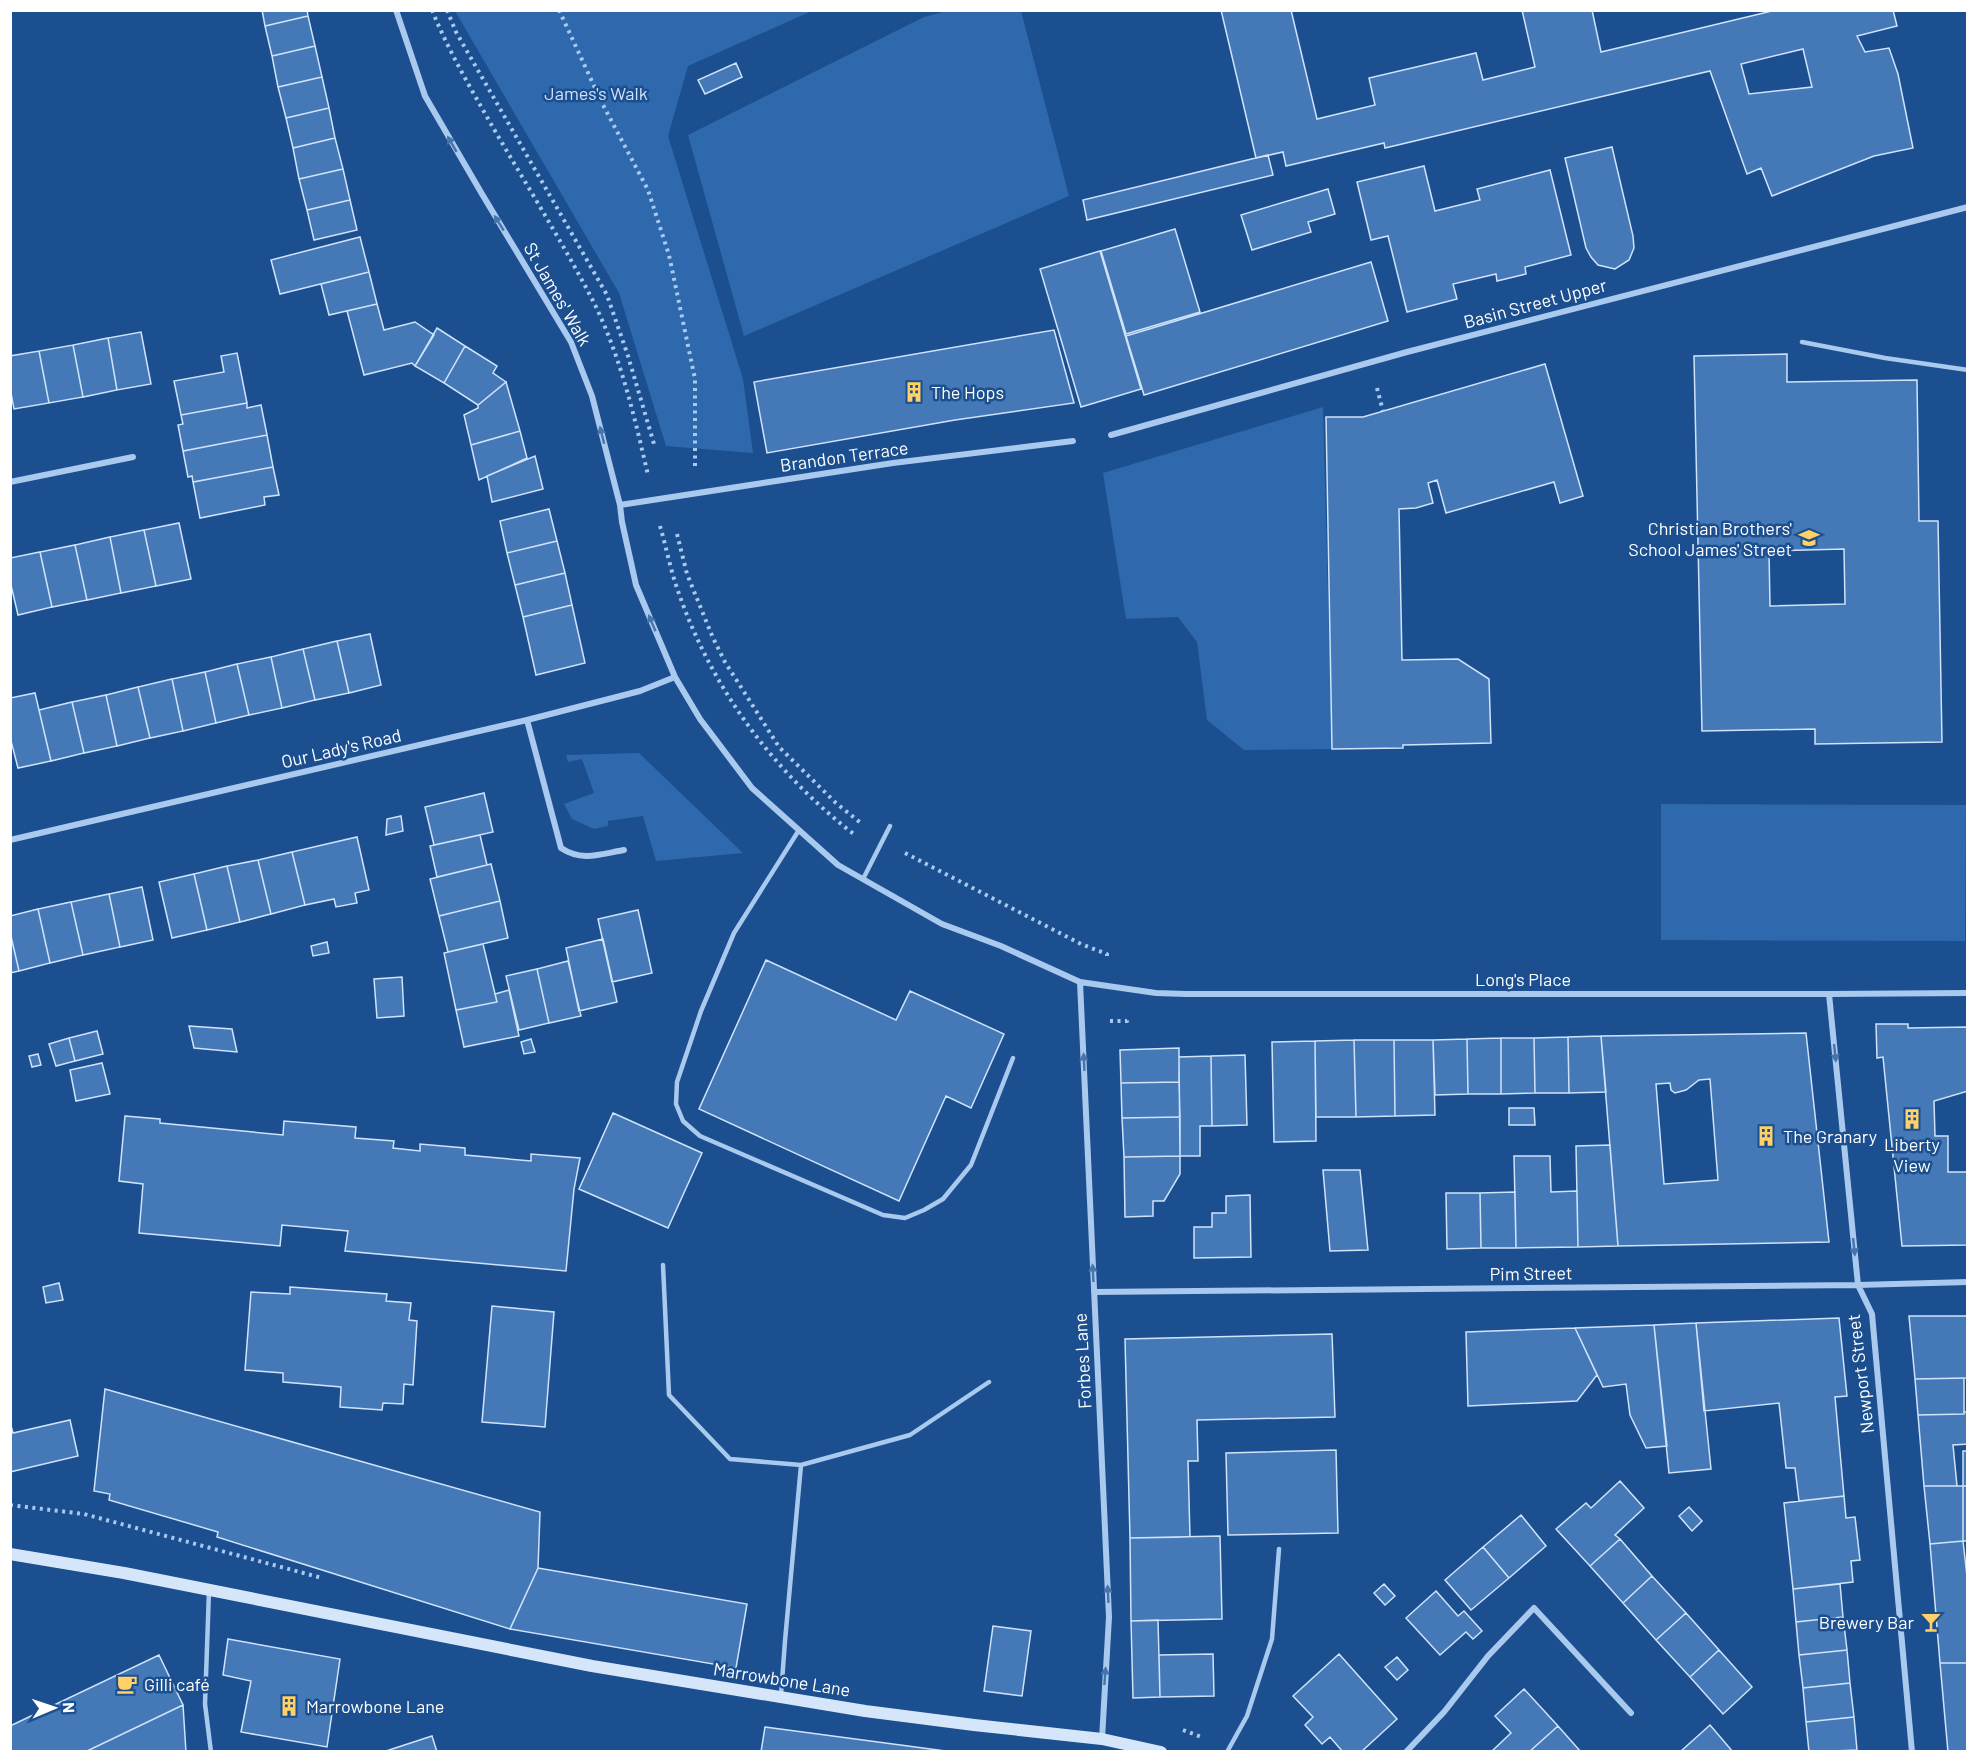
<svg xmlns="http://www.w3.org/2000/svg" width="1978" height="1762" font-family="Barlow,sans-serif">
	<rect width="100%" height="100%" fill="#1b4f8f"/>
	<path fill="#2e69ad" d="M 455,11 L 812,11 L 688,66 L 668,136 L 743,379 L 753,453 L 666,446 L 619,293 Z
		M 947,11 L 1021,11 L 1069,196 L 744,336 L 688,135 L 924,17 Z
		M 1323,407 L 1332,749 L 1244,750 L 1207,720 L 1197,642 L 1178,617 L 1126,619 L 1103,473 Z
		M 639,753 L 743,853 L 656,861 L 643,816 L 608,821 L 608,826 L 594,829 L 572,819 L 564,804 L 594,793 L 582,759 L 568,762 L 566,755 Z
		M 1661,804 L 1966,805 L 1965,941 L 1661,940 Z"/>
	<path fill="#4478b7" stroke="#cfe3fa" stroke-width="1.5" fill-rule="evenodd" d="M 262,10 L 307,10 L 308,16 L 265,26 Z
		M 1221,10 L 1291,10 L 1317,119 L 1375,105 L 1369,78 L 1476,53 L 1483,80 L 1535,67 L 1522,10 L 1592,10 L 1601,52 L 1776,10 L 1893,10 L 1897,26 L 1857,36 L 1865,52 L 1889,48 L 1898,74 L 1913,148 L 1874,156 L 1772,196 L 1761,168 L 1747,174 L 1710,71 L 1385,148 L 1384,143 L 1286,166 L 1283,152 L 1256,158 ZM 1803,49 L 1812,87 L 1749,94 L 1741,64 Z
		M 308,16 L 315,46 L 272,56 L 265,26 Z
		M 315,46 L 322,77 L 278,87 L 272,56 Z
		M 736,63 L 742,77 L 705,94 L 698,80 Z
		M 322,77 L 329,108 L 286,118 L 278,87 Z
		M 329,108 L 335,138 L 293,148 L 286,118 Z
		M 335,138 L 343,169 L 299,179 L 293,148 Z
		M 1612,147 L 1633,236 L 1634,248 L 1629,260 L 1615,269 L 1598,265 L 1591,257 L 1586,248 L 1565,158 Z
		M 1268,155 L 1273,175 L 1087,220 L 1083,200 Z
		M 1424,166 L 1435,211 L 1480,200 L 1477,189 L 1550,170 L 1571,255 L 1525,267 L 1526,274 L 1497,281 L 1496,274 L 1453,284 L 1457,299 L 1407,312 L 1388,236 L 1371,240 L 1357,182 Z
		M 343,169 L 350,200 L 307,210 L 299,179 Z
		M 1328,189 L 1335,214 L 1308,222 L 1311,232 L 1252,250 L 1241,215 Z
		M 350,200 L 357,230 L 314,240 L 307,210 Z
		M 1175,229 L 1200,312 L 1126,334 L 1101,251 Z
		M 360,237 L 369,272 L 280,294 L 271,260 Z
		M 1100,251 L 1141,389 L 1081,407 L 1040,269 Z
		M 1371,262 L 1388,321 L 1144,395 L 1126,336 Z
		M 369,272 L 377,304 L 329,315 L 321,284 Z
		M 377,304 L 384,330 L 415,322 L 434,335 L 415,366 L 412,363 L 364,375 L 347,311 Z
		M 437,328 L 465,346 L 444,383 L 415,366 Z
		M 1054,330 L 1074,403 L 955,420 L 767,453 L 754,382 Z
		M 141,332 L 151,384 L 117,390 L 108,338 Z
		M 108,338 L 117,390 L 83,397 L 73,345 Z
		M 73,345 L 83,397 L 49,403 L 39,351 Z
		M 465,346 L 497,366 L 493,373 L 506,382 L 478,405 L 444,383 Z
		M 39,351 L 49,403 L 14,409 L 10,388 L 10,356 Z
		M 237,353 L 247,403 L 181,415 L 174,381 L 224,372 L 221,356 Z
		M 1787,354 L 1787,382 L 1917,380 L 1919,521 L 1938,521 L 1942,742 L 1815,744 L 1815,729 L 1702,731 L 1694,356 ZM 1844,549 L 1845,604 L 1770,606 L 1769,551 Z
		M 1545,364 L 1583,496 L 1560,503 L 1554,482 L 1446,513 L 1437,480 L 1428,483 L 1433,503 L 1416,508 L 1399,509 L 1402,660 L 1458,659 L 1489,679 L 1491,743 L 1403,745 L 1403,748 L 1332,749 L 1326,417 L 1363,417 Z
		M 506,382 L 520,431 L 471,445 L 464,415 L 478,408 L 478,405 Z
		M 247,403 L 247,408 L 261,405 L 267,435 L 183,451 L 178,425 L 183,424 L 181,415 Z
		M 520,431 L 527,458 L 479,480 L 471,445 Z
		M 267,435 L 273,467 L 193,482 L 192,476 L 188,477 L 183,451 Z
		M 535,456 L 543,489 L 492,502 L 487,476 Z
		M 273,467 L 279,495 L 264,497 L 265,505 L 200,518 L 193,482 Z
		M 549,509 L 557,541 L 507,553 L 500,521 Z
		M 179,523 L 191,579 L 156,586 L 144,530 Z
		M 144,530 L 156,586 L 121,593 L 110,537 Z
		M 110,537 L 121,593 L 87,600 L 75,545 Z
		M 557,541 L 565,573 L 515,585 L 507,553 Z
		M 75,545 L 87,600 L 52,607 L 40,552 Z
		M 40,552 L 52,607 L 18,615 L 10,581 L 10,558 Z
		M 565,573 L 572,605 L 523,617 L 515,585 Z
		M 572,605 L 585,663 L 536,675 L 523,617 Z
		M 370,634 L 381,685 L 349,693 L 337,641 Z
		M 337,641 L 349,693 L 315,700 L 303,649 Z
		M 303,649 L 315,700 L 282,708 L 271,657 Z
		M 271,657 L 282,708 L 249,715 L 237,664 Z
		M 237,664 L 249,715 L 216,723 L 205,672 Z
		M 205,672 L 216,723 L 183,731 L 172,679 Z
		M 172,679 L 183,731 L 150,738 L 138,687 Z
		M 138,687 L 150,738 L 117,746 L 106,695 Z
		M 35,693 L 51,761 L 18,768 L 10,737 L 10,698 Z
		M 106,695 L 117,746 L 84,753 L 72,702 Z
		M 72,702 L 84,753 L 51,761 L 39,710 Z
		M 484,793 L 493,832 L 434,845 L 425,807 Z
		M 401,816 L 403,831 L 386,835 L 387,819 Z
		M 480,835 L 487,865 L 437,877 L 430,846 Z
		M 357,837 L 369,890 L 355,893 L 357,903 L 336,907 L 334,899 L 305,905 L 292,852 Z
		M 292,852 L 305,905 L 271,914 L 258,860 Z
		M 258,860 L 271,914 L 240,922 L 227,866 Z
		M 491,864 L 500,901 L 439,916 L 430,879 Z
		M 227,866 L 240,922 L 207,930 L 194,874 Z
		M 194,874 L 207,930 L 172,938 L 159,882 Z
		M 142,887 L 153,940 L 120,947 L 109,894 Z
		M 109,894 L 120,947 L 83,955 L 71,902 Z
		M 500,901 L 508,938 L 448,952 L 439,916 Z
		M 71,902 L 83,955 L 50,963 L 38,909 Z
		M 38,909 L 50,963 L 19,971 L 10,932 L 10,916 Z
		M 638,910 L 652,973 L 612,982 L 598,919 Z
		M 10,932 L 19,971 L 10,973 Z
		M 603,939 L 617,1002 L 579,1011 L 566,948 Z
		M 327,942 L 329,953 L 313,956 L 311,946 Z
		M 483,944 L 497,1002 L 456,1010 L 444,953 Z
		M 766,960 L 896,1020 L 910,991 L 1004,1034 L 971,1108 L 946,1096 L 899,1201 L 699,1109 Z
		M 568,961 L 581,1016 L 549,1023 L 537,969 Z
		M 537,969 L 549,1023 L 519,1030 L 506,976 Z
		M 402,977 L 404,1016 L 377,1018 L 374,979 Z
		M 509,990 L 519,1036 L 464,1047 L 456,1010 L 497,1002 L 495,994 Z
		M 1876,1024 L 1908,1024 L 1908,1028 L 1968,1027 L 1968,1091 L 1934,1101 L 1935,1136 L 1948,1136 L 1948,1172 L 1968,1172 L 1968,1245 L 1902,1246 L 1883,1057 L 1877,1058 Z
		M 189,1026 L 232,1029 L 237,1052 L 194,1048 Z
		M 97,1031 L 103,1054 L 75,1061 L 69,1038 Z
		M 1806,1033 L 1829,1242 L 1618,1246 L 1601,1036 ZM 1710,1079 L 1718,1180 L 1664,1184 L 1656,1084 L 1670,1083 L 1671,1090 L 1675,1093 L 1686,1090 L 1699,1080 Z
		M 1601,1036 L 1606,1092 L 1569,1093 L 1568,1037 Z
		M 1568,1037 L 1569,1093 L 1535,1093 L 1534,1038 Z
		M 69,1038 L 75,1061 L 56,1066 L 49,1044 Z
		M 1501,1038 L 1534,1038 L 1535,1093 L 1501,1094 Z
		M 1501,1038 L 1501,1094 L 1468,1094 L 1467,1039 Z
		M 531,1039 L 535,1052 L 524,1054 L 521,1042 Z
		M 1467,1039 L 1468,1094 L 1435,1095 L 1433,1040 Z
		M 1354,1040 L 1394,1040 L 1395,1116 L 1356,1117 Z
		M 1354,1040 L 1356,1117 L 1316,1117 L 1315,1041 Z
		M 1394,1040 L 1433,1040 L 1435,1115 L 1395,1116 Z
		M 1315,1041 L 1316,1141 L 1274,1142 L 1272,1042 Z
		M 1179,1048 L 1179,1082 L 1121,1083 L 1120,1050 Z
		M 38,1054 L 41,1065 L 32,1067 L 29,1056 Z
		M 1245,1055 L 1247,1125 L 1212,1126 L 1211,1056 Z
		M 1211,1056 L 1212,1126 L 1200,1126 L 1200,1156 L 1180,1156 L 1179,1057 Z
		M 102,1063 L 110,1094 L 76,1101 L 70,1070 Z
		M 1179,1082 L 1180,1117 L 1122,1118 L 1121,1083 Z
		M 1509,1108 L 1534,1108 L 1535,1125 L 1509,1125 Z
		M 613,1113 L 702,1153 L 668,1228 L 579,1189 Z
		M 125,1116 L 160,1119 L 160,1123 L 283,1135 L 284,1121 L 356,1127 L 355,1138 L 394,1141 L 393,1148 L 420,1151 L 420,1144 L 465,1148 L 465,1155 L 531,1161 L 531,1154 L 580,1158 L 574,1189 L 566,1271 L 345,1251 L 348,1231 L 282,1225 L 280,1246 L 139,1233 L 143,1184 L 119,1181 Z
		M 1180,1117 L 1180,1156 L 1124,1157 L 1122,1118 Z
		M 1610,1145 L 1618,1246 L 1578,1247 L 1576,1146 Z
		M 1180,1156 L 1180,1174 L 1164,1201 L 1153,1201 L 1153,1216 L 1125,1217 L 1124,1157 Z
		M 1514,1156 L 1550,1156 L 1551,1192 L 1577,1191 L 1578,1247 L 1516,1248 Z
		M 1323,1170 L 1360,1170 L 1368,1250 L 1330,1251 Z
		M 1515,1192 L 1516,1248 L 1481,1248 L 1480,1193 Z
		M 1446,1193 L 1480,1193 L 1481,1248 L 1447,1249 Z
		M 1250,1195 L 1251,1257 L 1194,1258 L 1194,1227 L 1212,1227 L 1212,1213 L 1226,1213 L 1226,1196 Z
		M 59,1283 L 63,1300 L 46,1303 L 43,1287 Z
		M 290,1287 L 387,1294 L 386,1301 L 411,1303 L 409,1320 L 417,1321 L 413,1385 L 404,1384 L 403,1404 L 383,1403 L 382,1410 L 340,1407 L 341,1387 L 283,1382 L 283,1373 L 245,1370 L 251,1292 L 290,1294 Z
		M 492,1306 L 554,1312 L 545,1427 L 482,1422 Z
		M 1909,1316 L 1968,1316 L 1968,1378 L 1915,1379 Z
		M 1839,1318 L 1847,1396 L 1835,1397 L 1844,1496 L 1799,1501 L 1795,1468 L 1786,1468 L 1779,1403 L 1704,1411 L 1696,1323 Z
		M 1696,1323 L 1711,1469 L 1669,1473 L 1654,1325 Z
		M 1654,1325 L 1667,1446 L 1646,1448 L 1630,1415 L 1626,1384 L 1603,1387 L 1575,1328 Z
		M 1575,1328 L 1597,1375 L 1577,1401 L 1468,1406 L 1466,1332 Z
		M 1332,1334 L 1335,1417 L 1197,1420 L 1198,1461 L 1188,1461 L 1190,1537 L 1130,1538 L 1125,1339 Z
		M 1964,1378 L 1964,1414 L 1918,1415 L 1915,1379 Z
		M 105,1389 L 540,1512 L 538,1568 L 510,1629 L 217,1537 L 218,1532 L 109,1500 L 110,1494 L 94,1491 Z
		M 1964,1412 L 1968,1412 L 1968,1444 L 1953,1445 L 1957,1486 L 1924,1486 L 1918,1415 L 1964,1414 Z
		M 70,1420 L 78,1456 L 10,1472 L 10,1422 L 13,1433 Z
		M 1336,1450 L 1338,1533 L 1228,1535 L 1226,1453 Z
		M 1963,1451 L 1968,1451 L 1968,1486 L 1963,1486 Z
		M 1620,1481 L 1644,1508 L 1615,1535 L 1620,1539 L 1590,1566 L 1556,1529 L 1586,1503 L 1591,1508 Z
		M 1924,1486 L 1963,1486 L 1963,1541 L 1930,1544 Z
		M 1963,1486 L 1968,1486 L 1968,1541 L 1963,1541 Z
		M 1844,1496 L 1846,1518 L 1855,1517 L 1860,1560 L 1851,1561 L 1853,1582 L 1793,1589 L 1784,1503 Z
		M 1689,1507 L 1702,1521 L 1692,1531 L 1679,1516 Z
		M 1521,1515 L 1546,1546 L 1509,1578 L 1483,1547 Z
		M 1220,1536 L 1222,1619 L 1131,1621 L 1130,1538 Z
		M 1620,1539 L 1652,1576 L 1623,1603 L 1590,1566 Z
		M 1963,1541 L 1968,1585 L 1968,1663 L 1940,1663 L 1930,1544 Z
		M 1483,1547 L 1509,1578 L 1471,1610 L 1445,1580 Z
		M 538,1568 L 747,1604 L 736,1668 L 510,1629 Z
		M 1652,1576 L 1686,1613 L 1656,1640 L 1623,1603 Z
		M 1384,1584 L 1395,1596 L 1385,1605 L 1374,1593 Z
		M 1840,1584 L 1843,1617 L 1796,1622 L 1793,1589 Z
		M 1436,1591 L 1458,1616 L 1464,1611 L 1482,1631 L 1473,1639 L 1466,1632 L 1440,1655 L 1406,1618 Z
		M 1686,1613 L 1719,1650 L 1690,1677 L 1656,1640 Z
		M 1843,1617 L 1847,1650 L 1799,1655 L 1796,1622 Z
		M 1158,1620 L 1160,1697 L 1133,1698 L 1131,1621 Z
		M 993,1626 L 1031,1631 L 1022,1696 L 984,1691 Z
		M 228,1639 L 340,1659 L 327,1747 L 241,1732 L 251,1681 L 223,1675 Z
		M 1719,1650 L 1752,1687 L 1723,1714 L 1690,1677 Z
		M 1847,1650 L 1850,1683 L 1803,1688 L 1799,1655 Z
		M 1213,1654 L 1214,1696 L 1160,1697 L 1159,1655 Z
		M 1339,1654 L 1397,1719 L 1361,1752 L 1343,1752 L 1330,1737 L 1322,1744 L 1305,1725 L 1313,1717 L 1293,1696 Z
		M 159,1655 L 183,1705 L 85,1752 L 10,1752 L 10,1726 Z
		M 1397,1657 L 1408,1670 L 1397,1680 L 1385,1667 Z
		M 1940,1663 L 1968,1663 L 1968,1752 L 1948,1752 Z
		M 1850,1683 L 1854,1717 L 1806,1722 L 1803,1688 Z
		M 1524,1689 L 1558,1726 L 1529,1752 L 1491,1752 L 1511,1733 L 1495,1716 Z
		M 183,1705 L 186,1752 L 85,1752 Z
		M 1854,1717 L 1857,1750 L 1809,1752 L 1806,1722 Z
		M 1710,1725 L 1733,1752 L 1680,1752 Z
		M 1558,1726 L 1581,1752 L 1529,1752 Z
		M 765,1727 L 953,1752 L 761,1752 Z
		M 432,1736 L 437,1752 L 383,1752 Z"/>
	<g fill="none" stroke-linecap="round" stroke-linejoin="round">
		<path stroke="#a9c9ee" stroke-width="4" stroke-dasharray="3 4.5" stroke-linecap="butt" d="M 432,10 C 448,50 470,87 491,124 C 524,181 560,238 591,297 C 620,353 634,415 648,475
			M 447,10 L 456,32 L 607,295 L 628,356 L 654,444
			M 559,10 L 602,103 L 648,190 L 669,255 L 695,379 L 695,466
			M 1377,388 L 1383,411
			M 660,526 C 666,546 670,568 677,588 C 710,686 773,772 855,835
			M 677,534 L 687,574 L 713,638 L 725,662 L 779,747 L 836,803 L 862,824
			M 905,853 L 1081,944 L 1107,954 L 1107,958
			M 1110,1021 L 1127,1021 L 1128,1016
			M 10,1505 L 84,1514 L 322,1578
			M 1183,1730 L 1204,1738"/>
		<path stroke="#a9c9ee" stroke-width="4.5" d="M 1802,342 L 1885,358 L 1968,370
			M 799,830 L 734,933 L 701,1011 L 677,1082 L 676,1104 L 683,1121 L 700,1136 L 883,1215 L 905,1218 L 924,1210 L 943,1199 L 971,1165 L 1013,1058
			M 863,879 L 890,826
			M 663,1265 L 669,1395 L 730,1459 L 801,1465
			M 209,1591 L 205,1704 L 211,1752
			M 781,1695 L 785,1641 L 801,1465 L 910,1435 L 989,1382
			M 1227,1752 L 1247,1716 L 1272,1639 L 1279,1549"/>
		<path stroke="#a9c9ee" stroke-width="6" d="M 396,10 L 425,96 L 482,194 L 571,342 L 592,396 L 620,505 L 622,522 L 636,585 L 675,677 L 700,719 L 752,788 L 838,865 L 942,924 L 1001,946 L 1080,982 L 1156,993 L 1186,994 L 1829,994 L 1968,993
			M 1111,435 L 1407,352 L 1968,207
			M 10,482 L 133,457
			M 620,505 L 893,463 L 1073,441
			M 527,720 L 561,848 C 582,862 601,854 624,850
			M 10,840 L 527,720 L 640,691 L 675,677
			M 1080,982 L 1109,1617 L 1102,1739
			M 1829,994 L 1858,1285 L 1872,1314 L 1912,1752
			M 1094,1292 L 1858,1285 L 1968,1282
			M 1406,1752 L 1444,1712 L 1488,1656 L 1534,1608 L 1631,1713"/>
		<path stroke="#d6e6fa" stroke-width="12" d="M 10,1554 L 124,1573 L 592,1666 L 865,1711 L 974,1725 L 1102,1739 L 1161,1752"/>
	</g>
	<defs><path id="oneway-solid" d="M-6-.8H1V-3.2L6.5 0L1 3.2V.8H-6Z" transform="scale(1.5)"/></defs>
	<g fill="#4674ac">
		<use href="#oneway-solid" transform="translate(452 144) rotate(-120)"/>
		<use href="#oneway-solid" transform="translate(499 223) rotate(-122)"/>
		<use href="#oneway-solid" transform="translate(602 435) rotate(-104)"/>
		<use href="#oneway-solid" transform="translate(652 623) rotate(-113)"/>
		<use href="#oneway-solid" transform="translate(1835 1053) rotate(84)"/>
		<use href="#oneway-solid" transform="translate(1084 1062) rotate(-93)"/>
		<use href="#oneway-solid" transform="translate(1854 1247) rotate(84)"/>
		<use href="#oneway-solid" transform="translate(1093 1273) rotate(-93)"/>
		<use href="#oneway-solid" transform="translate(1108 1594) rotate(-93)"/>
		<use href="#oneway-solid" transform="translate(1105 1676) rotate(-86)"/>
	</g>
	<defs>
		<g id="building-bare" transform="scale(1.62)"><path d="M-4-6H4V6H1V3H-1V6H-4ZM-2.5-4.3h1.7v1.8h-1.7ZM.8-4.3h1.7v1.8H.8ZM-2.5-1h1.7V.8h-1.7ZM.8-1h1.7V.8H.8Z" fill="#ffd166" stroke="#1b4f8f" stroke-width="2.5" paint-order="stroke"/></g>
		<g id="school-bare" transform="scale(1.62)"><path d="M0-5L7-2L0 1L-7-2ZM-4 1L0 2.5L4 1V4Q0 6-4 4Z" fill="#ffd166" stroke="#1b4f8f" stroke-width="2.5" paint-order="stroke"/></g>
		<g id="bar-bare" transform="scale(1.62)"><path d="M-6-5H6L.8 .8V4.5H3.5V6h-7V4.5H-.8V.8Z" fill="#ffd166" stroke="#1b4f8f" stroke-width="2.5" paint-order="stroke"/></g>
		<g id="cafe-bare" transform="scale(1.62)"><path d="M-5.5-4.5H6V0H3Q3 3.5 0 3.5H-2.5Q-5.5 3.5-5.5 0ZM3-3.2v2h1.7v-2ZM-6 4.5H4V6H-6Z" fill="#ffd166" stroke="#1b4f8f" stroke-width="2.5" paint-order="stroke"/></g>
	</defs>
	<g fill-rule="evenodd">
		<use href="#building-bare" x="914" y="392"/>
		<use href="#school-bare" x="1809" y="538"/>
		<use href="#building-bare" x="1912" y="1119"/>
		<use href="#building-bare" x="1766" y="1136"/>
		<use href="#bar-bare" x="1931" y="1622"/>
		<use href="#cafe-bare" x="127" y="1684"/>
		<use href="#building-bare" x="289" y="1706"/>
	</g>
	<g text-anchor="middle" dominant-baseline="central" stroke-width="5" stroke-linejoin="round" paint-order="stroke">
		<g font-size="18" fill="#cfe3fa" stroke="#1b4f8f">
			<text x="596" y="93">James's Walk</text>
		</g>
		<g font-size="18" fill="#fff" stroke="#1b4f8f">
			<text transform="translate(558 294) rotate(60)">St James' Walk</text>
			<text transform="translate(1535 303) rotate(-15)">Basin Street Upper</text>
			<text transform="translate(844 456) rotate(-8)">Brandon Terrace</text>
			<text transform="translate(341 748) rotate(-13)">Our Lady's Road</text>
			<text x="1523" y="979">Long's Place</text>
			<text transform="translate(1531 1273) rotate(-1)">Pim Street</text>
			<text transform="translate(1082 1361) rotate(-93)">Forbes Lane</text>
			<text transform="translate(1860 1374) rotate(-97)">Newport Street</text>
			<text transform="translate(782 1679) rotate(9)">Marrowbone Lane</text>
		</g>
		<g font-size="18" fill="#fff" stroke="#1b4f8f" text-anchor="start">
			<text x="931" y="392">The Hops</text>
			<text x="1792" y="528" text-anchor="end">Christian Brothers'<tspan x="1792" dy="21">School James' Street</tspan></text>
			<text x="1783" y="1136">The Granary</text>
			<text x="1912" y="1144" text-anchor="middle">Liberty<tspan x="1912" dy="21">View</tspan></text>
			<text x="1914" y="1622" text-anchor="end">Brewery Bar</text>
			<text x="144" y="1684">Gilli café</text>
			<text x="306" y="1706">Marrowbone Lane</text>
		</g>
	</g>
	<rect width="1978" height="1762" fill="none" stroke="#ffffff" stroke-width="24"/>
	<g transform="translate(54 1708) rotate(88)" stroke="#1b4f8f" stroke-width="4.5" paint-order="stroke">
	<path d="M0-4.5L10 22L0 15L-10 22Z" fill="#ffffff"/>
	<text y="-9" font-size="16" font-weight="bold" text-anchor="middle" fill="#ffffff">N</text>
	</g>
</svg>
